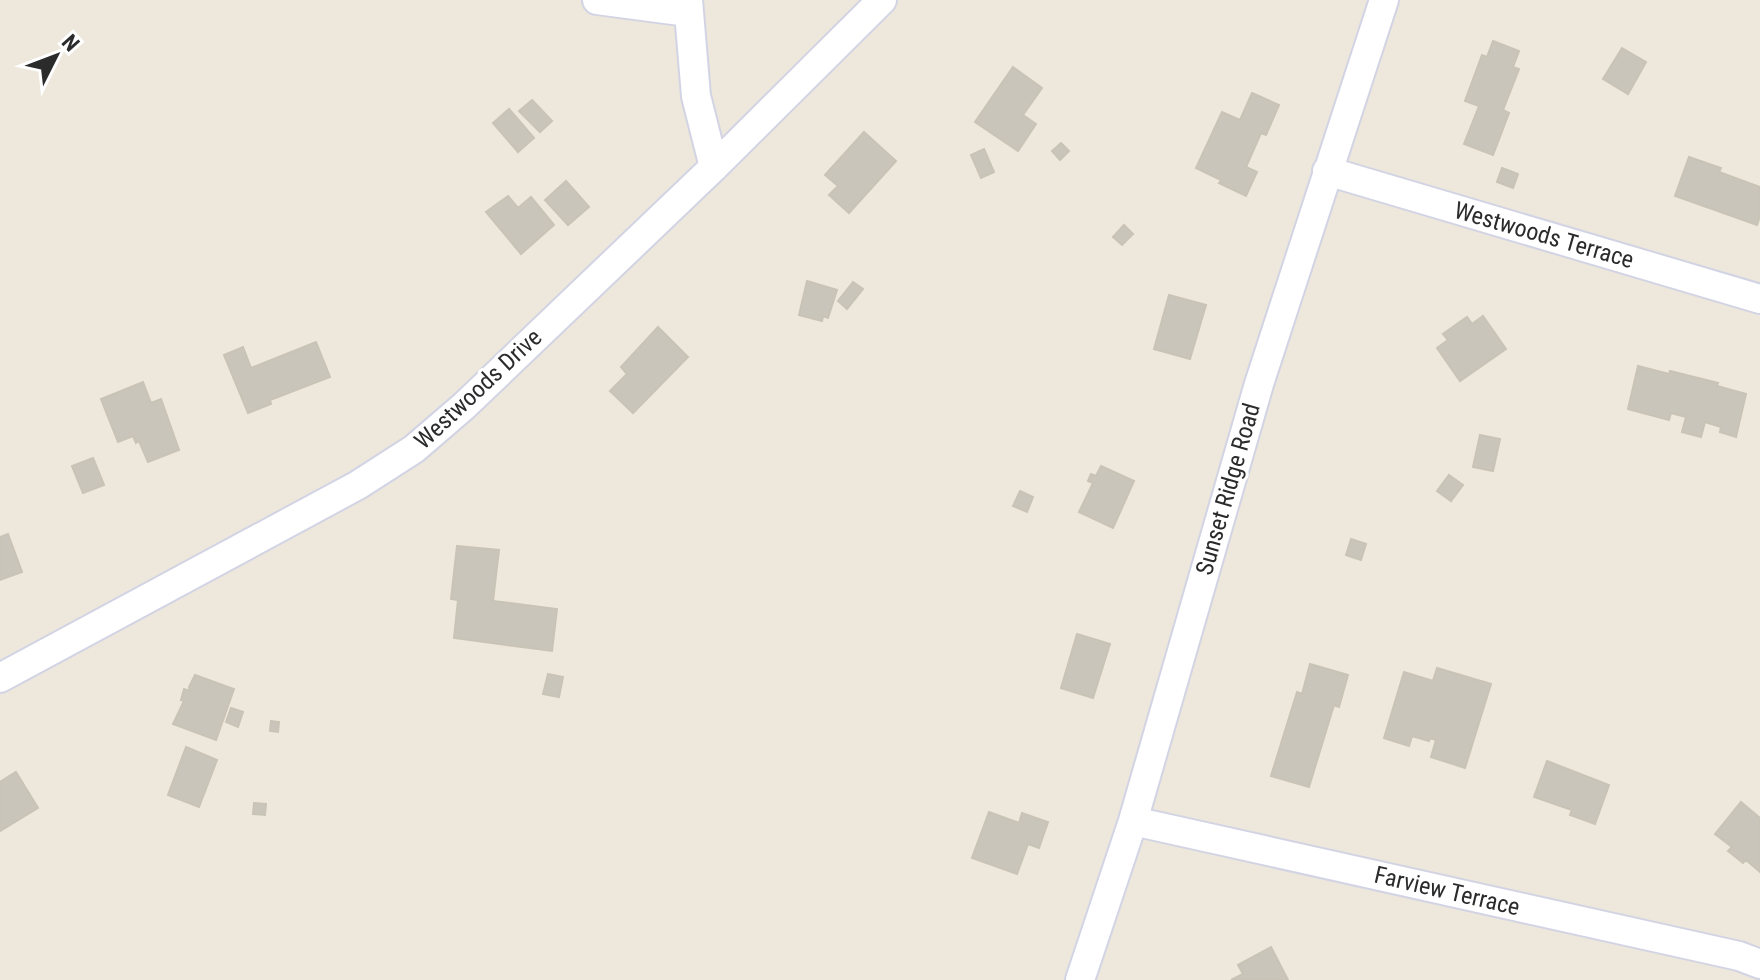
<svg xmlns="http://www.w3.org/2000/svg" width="1760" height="980" font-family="'Roboto Condensed',sans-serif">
	<rect width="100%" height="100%" fill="#ede7dc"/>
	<path fill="#c9c5bb" stroke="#c9c3b6" stroke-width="2" d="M 1493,41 L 1519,51 L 1513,67 L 1519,69 L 1503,110 L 1509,113 L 1493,155 L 1464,144 L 1479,106 L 1465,101 L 1482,55 L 1487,57 Z
		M 1622,48 L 1646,62 L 1628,94 L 1603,79 Z
		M 1013,67 L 1042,88 L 1023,115 L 1036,124 L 1018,151 L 975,122 Z
		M 1252,93 L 1279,105 L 1266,135 L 1261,133 L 1246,167 L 1257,172 L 1246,196 L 1219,183 L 1221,180 L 1196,168 L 1222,112 L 1240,120 Z
		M 532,100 L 552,121 L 540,132 L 519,111 Z
		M 509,109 L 534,138 L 518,152 L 493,123 Z
		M 864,132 L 896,161 L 849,213 L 829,195 L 838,186 L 825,175 Z
		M 1061,143 L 1069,151 L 1060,160 L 1052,151 Z
		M 984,149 L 994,172 L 981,178 L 971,155 Z
		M 1689,157 L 1721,168 L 1719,172 L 1760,187 L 1760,216 L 1757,225 L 1675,196 Z
		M 1502,168 L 1518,174 L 1513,188 L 1497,182 Z
		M 566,181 L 589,207 L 568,225 L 545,200 Z
		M 508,196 L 518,208 L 531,197 L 554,225 L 521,254 L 486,212 Z
		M 1124,225 L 1133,234 L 1122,245 L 1113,237 Z
		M 807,281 L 837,290 L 828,318 L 823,316 L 822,321 L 799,315 Z
		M 853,282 L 863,289 L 847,309 L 838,301 Z
		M 1169,295 L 1206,305 L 1190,359 L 1154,349 Z
		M 1483,316 L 1506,349 L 1460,381 L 1437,348 L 1448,340 L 1443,334 L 1467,317 L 1472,324 Z
		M 658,327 L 688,357 L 633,413 L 610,391 L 627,374 L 621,367 Z
		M 316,342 L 330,377 L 270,400 L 271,404 L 248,413 L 224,355 L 243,347 L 251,368 Z
		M 1638,366 L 1669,374 L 1670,371 L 1718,383 L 1717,386 L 1746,394 L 1736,437 L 1720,432 L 1721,427 L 1705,422 L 1701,437 L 1682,432 L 1686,417 L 1671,413 L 1669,420 L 1628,409 Z
		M 143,382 L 151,403 L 161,399 L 179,450 L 148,462 L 139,441 L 136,443 L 133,436 L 118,442 L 101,399 Z
		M 1480,435 L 1500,439 L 1493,471 L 1473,467 Z
		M 93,458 L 104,485 L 83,493 L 72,466 Z
		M 1101,466 L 1134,481 L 1113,528 L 1079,512 L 1093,483 L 1088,481 L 1091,474 L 1096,476 Z
		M 1449,475 L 1463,485 L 1451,501 L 1437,491 Z
		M 1020,491 L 1033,497 L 1027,512 L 1013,506 Z
		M 8,534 L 22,572 L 0,580 L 0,537 Z
		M 1351,539 L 1366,544 L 1361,560 L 1346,555 Z
		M 457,546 L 499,550 L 493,601 L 557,609 L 552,651 L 454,638 L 458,600 L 451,599 Z
		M 1077,634 L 1110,644 L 1093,698 L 1061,688 Z
		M 1310,664 L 1348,675 L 1339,707 L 1334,705 L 1309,787 L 1271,776 L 1297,692 L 1302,694 Z
		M 1437,668 L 1491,684 L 1465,768 L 1431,757 L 1436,740 L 1430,738 L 1429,741 L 1412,736 L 1409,746 L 1384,738 L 1404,672 L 1433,681 Z
		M 548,674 L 563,677 L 559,697 L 543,694 Z
		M 195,675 L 234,689 L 216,740 L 173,724 L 184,701 L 181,700 L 184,689 L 190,691 L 189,687 Z
		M 231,708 L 243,712 L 238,727 L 226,722 Z
		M 271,721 L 279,722 L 278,732 L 270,731 Z
		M 186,747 L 217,760 L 199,807 L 168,795 Z
		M 1547,761 L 1609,785 L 1595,824 L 1570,815 L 1572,810 L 1534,797 Z
		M 16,772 L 38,808 L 0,831 L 0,782 Z
		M 1741,802 L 1760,818 L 1760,872 L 1746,860 L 1743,863 L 1728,851 L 1732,847 L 1715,834 Z
		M 254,803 L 266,804 L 265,815 L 253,814 Z
		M 989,812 L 1019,823 L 1022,813 L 1048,822 L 1039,848 L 1028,844 L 1017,874 L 972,858 Z
		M 1271,947 L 1288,980 L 1231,980 L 1243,974 L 1238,965 Z"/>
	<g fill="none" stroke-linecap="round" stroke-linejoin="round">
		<g stroke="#d2d4e4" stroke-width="32">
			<path id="minor" d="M 597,0 L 688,12
				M 688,0 L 696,96 L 714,167
				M 1327,171 L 1760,299
				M 0,678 L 358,485 L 414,449 L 464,406 L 714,167 L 882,0
				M 1133,821 L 1739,956 L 1760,964
				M 1080,980 L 1133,821 L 1259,384 L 1384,0"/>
		</g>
		<use href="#minor" stroke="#fff" stroke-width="28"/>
	</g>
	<g text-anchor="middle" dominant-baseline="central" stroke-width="6" stroke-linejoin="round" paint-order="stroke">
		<g font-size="24" fill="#2b2b2b" stroke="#fff">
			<text transform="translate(1544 235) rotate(16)">Westwoods Terrace</text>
			<text transform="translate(478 389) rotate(-43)">Westwoods Drive</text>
			<text transform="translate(1228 489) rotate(-74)">Sunset Ridge Road</text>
			<text transform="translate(1447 891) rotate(13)">Farview Terrace</text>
		</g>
	</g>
	<g transform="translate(56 56) rotate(48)" stroke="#ffffff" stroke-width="6" paint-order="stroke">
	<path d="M0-6L14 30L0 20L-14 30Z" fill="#2b2b2b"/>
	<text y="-12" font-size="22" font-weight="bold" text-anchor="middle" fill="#2b2b2b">N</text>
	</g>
</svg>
